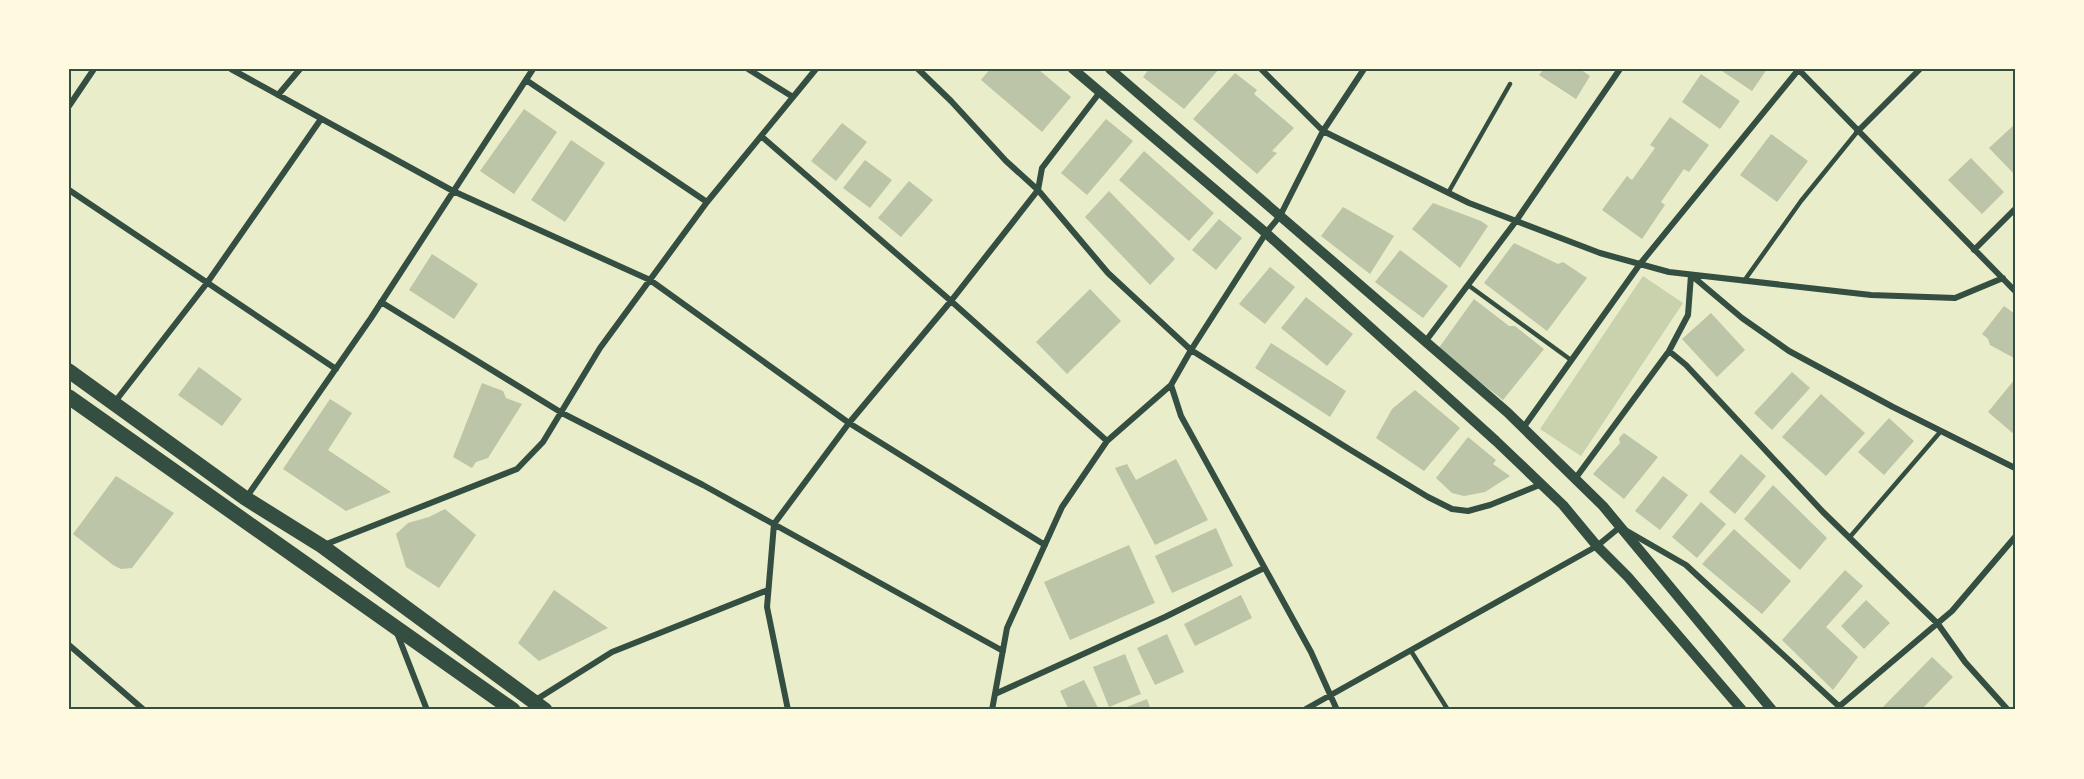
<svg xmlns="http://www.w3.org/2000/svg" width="2084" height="779" font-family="Montserrat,sans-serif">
	<rect width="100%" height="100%" fill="#e9edc9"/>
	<path fill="#cad2ad" d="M 1643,276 L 1683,303 L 1581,456 L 1540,429 Z"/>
	<path fill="#bcc5a7" d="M 990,69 L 1038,69 L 1071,97 L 1042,132 L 981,80 Z
		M 1149,69 L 1219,69 L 1184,109 L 1143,77 Z
		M 1544,69 L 1580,69 L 1590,76 L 1576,99 L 1539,75 Z
		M 1719,69 L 1767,69 L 1752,91 Z
		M 1235,73 L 1257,90 L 1254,94 L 1294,128 L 1272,151 L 1277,153 L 1257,174 L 1193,119 Z
		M 1701,74 L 1740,101 L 1720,129 L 1682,102 Z
		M 524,109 L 557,132 L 514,194 L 480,171 Z
		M 1670,117 L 1709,145 L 1689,172 L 1684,169 L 1661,202 L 1665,205 L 1642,239 L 1602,210 L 1627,176 L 1632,180 L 1655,148 L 1650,145 Z
		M 1106,119 L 1133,141 L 1087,195 L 1061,173 Z
		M 842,123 L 867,142 L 836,181 L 811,161 Z
		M 2015,124 L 2015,175 L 1989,148 Z
		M 1771,134 L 1808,161 L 1777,202 L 1740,175 Z
		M 571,140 L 605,163 L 565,222 L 531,200 Z
		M 1144,151 L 1214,213 L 1189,241 L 1119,180 Z
		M 1971,158 L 2004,192 L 1982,214 L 1948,180 Z
		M 865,160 L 892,180 L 870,208 L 843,188 Z
		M 909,181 L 933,200 L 901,237 L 878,218 Z
		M 1109,191 L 1175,259 L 1150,285 L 1085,217 Z
		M 1433,203 L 1481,221 L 1488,226 L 1460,268 L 1412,229 Z
		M 1343,207 L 1394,236 L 1370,274 L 1321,236 Z
		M 1219,219 L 1242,238 L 1216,270 L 1192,250 Z
		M 1514,243 L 1558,264 L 1563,262 L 1587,278 L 1547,331 L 1484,283 Z
		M 1400,250 L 1448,286 L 1423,318 L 1375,282 Z
		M 432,254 L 478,284 L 454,319 L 409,290 Z
		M 1270,267 L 1295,287 L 1265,324 L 1239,304 Z
		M 1090,289 L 1121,321 L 1067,374 L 1036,342 Z
		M 1306,297 L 1353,334 L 1327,366 L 1281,328 Z
		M 1474,299 L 1509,326 L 1515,326 L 1544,349 L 1503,400 L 1438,349 Z
		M 2004,306 L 2015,314 L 2014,358 L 1990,345 L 1988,339 L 1982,334 Z
		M 1711,313 L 1745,350 L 1717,377 L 1682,339 Z
		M 1271,343 L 1346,391 L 1330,417 L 1255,368 Z
		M 199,367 L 242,399 L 222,426 L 178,395 Z
		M 1792,372 L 1810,388 L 1772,430 L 1754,413 Z
		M 2015,379 L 2015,435 L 1988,412 Z
		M 482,383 L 503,391 L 506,398 L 522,404 L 488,458 L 476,462 L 472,468 L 453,457 Z
		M 1415,390 L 1460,428 L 1424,471 L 1376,438 L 1392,409 Z
		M 1821,394 L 1865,433 L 1826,476 L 1782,437 Z
		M 330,399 L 352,413 L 328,450 L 391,492 L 346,511 L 283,469 Z
		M 1889,418 L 1914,441 L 1884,475 L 1858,452 Z
		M 1624,433 L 1658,457 L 1624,499 L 1593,474 L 1620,443 L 1619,438 Z
		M 1468,437 L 1496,460 L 1493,464 L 1510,476 L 1485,492 L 1464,496 L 1452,493 L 1436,478 Z
		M 1741,454 L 1766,476 L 1735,514 L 1709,492 Z
		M 1176,459 L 1208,520 L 1155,545 L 1115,468 L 1127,464 L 1136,480 Z
		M 116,476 L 174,513 L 132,568 L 121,569 L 113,565 L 73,534 Z
		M 1663,476 L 1688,495 L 1660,530 L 1635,511 Z
		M 1773,485 L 1827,538 L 1800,570 L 1744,519 Z
		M 1701,502 L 1726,524 L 1697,558 L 1672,537 Z
		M 445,509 L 476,535 L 439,588 L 406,567 L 396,534 L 408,523 L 429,517 Z
		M 1216,528 L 1233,566 L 1172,593 L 1155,556 Z
		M 1734,529 L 1791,581 L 1762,614 L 1702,564 Z
		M 1129,545 L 1155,603 L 1070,640 L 1044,582 Z
		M 1845,570 L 1863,586 L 1826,627 L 1858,657 L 1833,690 L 1782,640 Z
		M 554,590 L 608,628 L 539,661 L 518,643 Z
		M 1241,595 L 1252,618 L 1195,646 L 1184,624 Z
		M 1866,600 L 1890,623 L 1864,649 L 1841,626 Z
		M 1167,634 L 1184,672 L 1155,685 L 1137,648 Z
		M 1125,654 L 1141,694 L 1109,707 L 1093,667 Z
		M 1932,657 L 1953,677 L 1921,710 L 1880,710 Z
		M 1084,680 L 1098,708 L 1069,710 L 1060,691 Z
		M 1147,699 L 1151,710 L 1119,710 Z"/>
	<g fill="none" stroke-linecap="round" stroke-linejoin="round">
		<path stroke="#344e41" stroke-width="4.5" d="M 1448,193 L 1510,84
			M 1744,281 L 1801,201 L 1857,132
			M 1468,285 L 1571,360
			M 1849,538 L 1941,431
			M 1411,651 L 1448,710"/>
		<path stroke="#344e41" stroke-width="6" d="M 231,69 L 453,191 L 650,280 L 849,423 L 1045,545
			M 748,69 L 793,97
			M 918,69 L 951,101 L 1006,161 L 1038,190 L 1108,273 L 1191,350 L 1171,385 L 1181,416 L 1311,652 L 1337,710
			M 1261,69 L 1323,131 L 1469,203 L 1600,253 L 1669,272 L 1871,295 L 1955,298 L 2003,278
			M 1364,69 L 1323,131 L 1280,216 L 1266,233 L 1191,350 L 1349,449 L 1428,497 L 1452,509 L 1468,511 L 1490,505 L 1542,484
			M 1798,69 L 2015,291
			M 526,80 L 707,202
			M 278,95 L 300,69
			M 69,106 L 94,69
			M 1857,132 L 1920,69
			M 761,136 L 951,301 L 1107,441
			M 69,190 L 336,369
			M 1974,250 L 2015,209
			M 1691,275 L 1742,318 L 1789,351 L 1893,407 L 2015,468
			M 381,302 L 562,413 L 703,485 L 1003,651
			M 1425,342 L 1516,221 L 1620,69
			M 1669,351 L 1686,365 L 1823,512 L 1938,624 L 1965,662 L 2008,710
			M 114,403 L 207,283 L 321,119
			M 1523,428 L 1640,264 L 1799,69
			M 1575,479 L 1669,351 L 1688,315 L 1691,275
			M 246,498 L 371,318 L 533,69
			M 324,545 L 517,469 L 543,442 L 600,348 L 707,202 L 816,69
			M 397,633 L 427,710
			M 69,645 L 144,710
			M 995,694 L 1165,617 L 1264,568
			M 534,701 L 612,652 L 768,590
			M 788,710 L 767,607 L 774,524 L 849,423 L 951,301 L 1038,190 L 1042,168 L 1100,92
			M 992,710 L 1007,628 L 1062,507 L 1107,441 L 1171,385
			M 1304,710 L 1597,546 L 1620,527 L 1686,565 L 1843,710
			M 1835,710 L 1952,611 L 2015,537"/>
		<path stroke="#344e41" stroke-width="10" d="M 1073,69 L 1266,233 L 1496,441 L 1563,505 L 1597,546 L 1628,577 L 1742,710
			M 1110,69 L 1507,412 L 1603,506 L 1772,710"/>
		<path stroke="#344e41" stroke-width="15" d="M 69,371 L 245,498 L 322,546 L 545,710
			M 69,397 L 513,710"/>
	</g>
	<rect width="2084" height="779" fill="none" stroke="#fefae0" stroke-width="141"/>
	<rect x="70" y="70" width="1944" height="638" fill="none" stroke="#344e41" stroke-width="2"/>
</svg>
